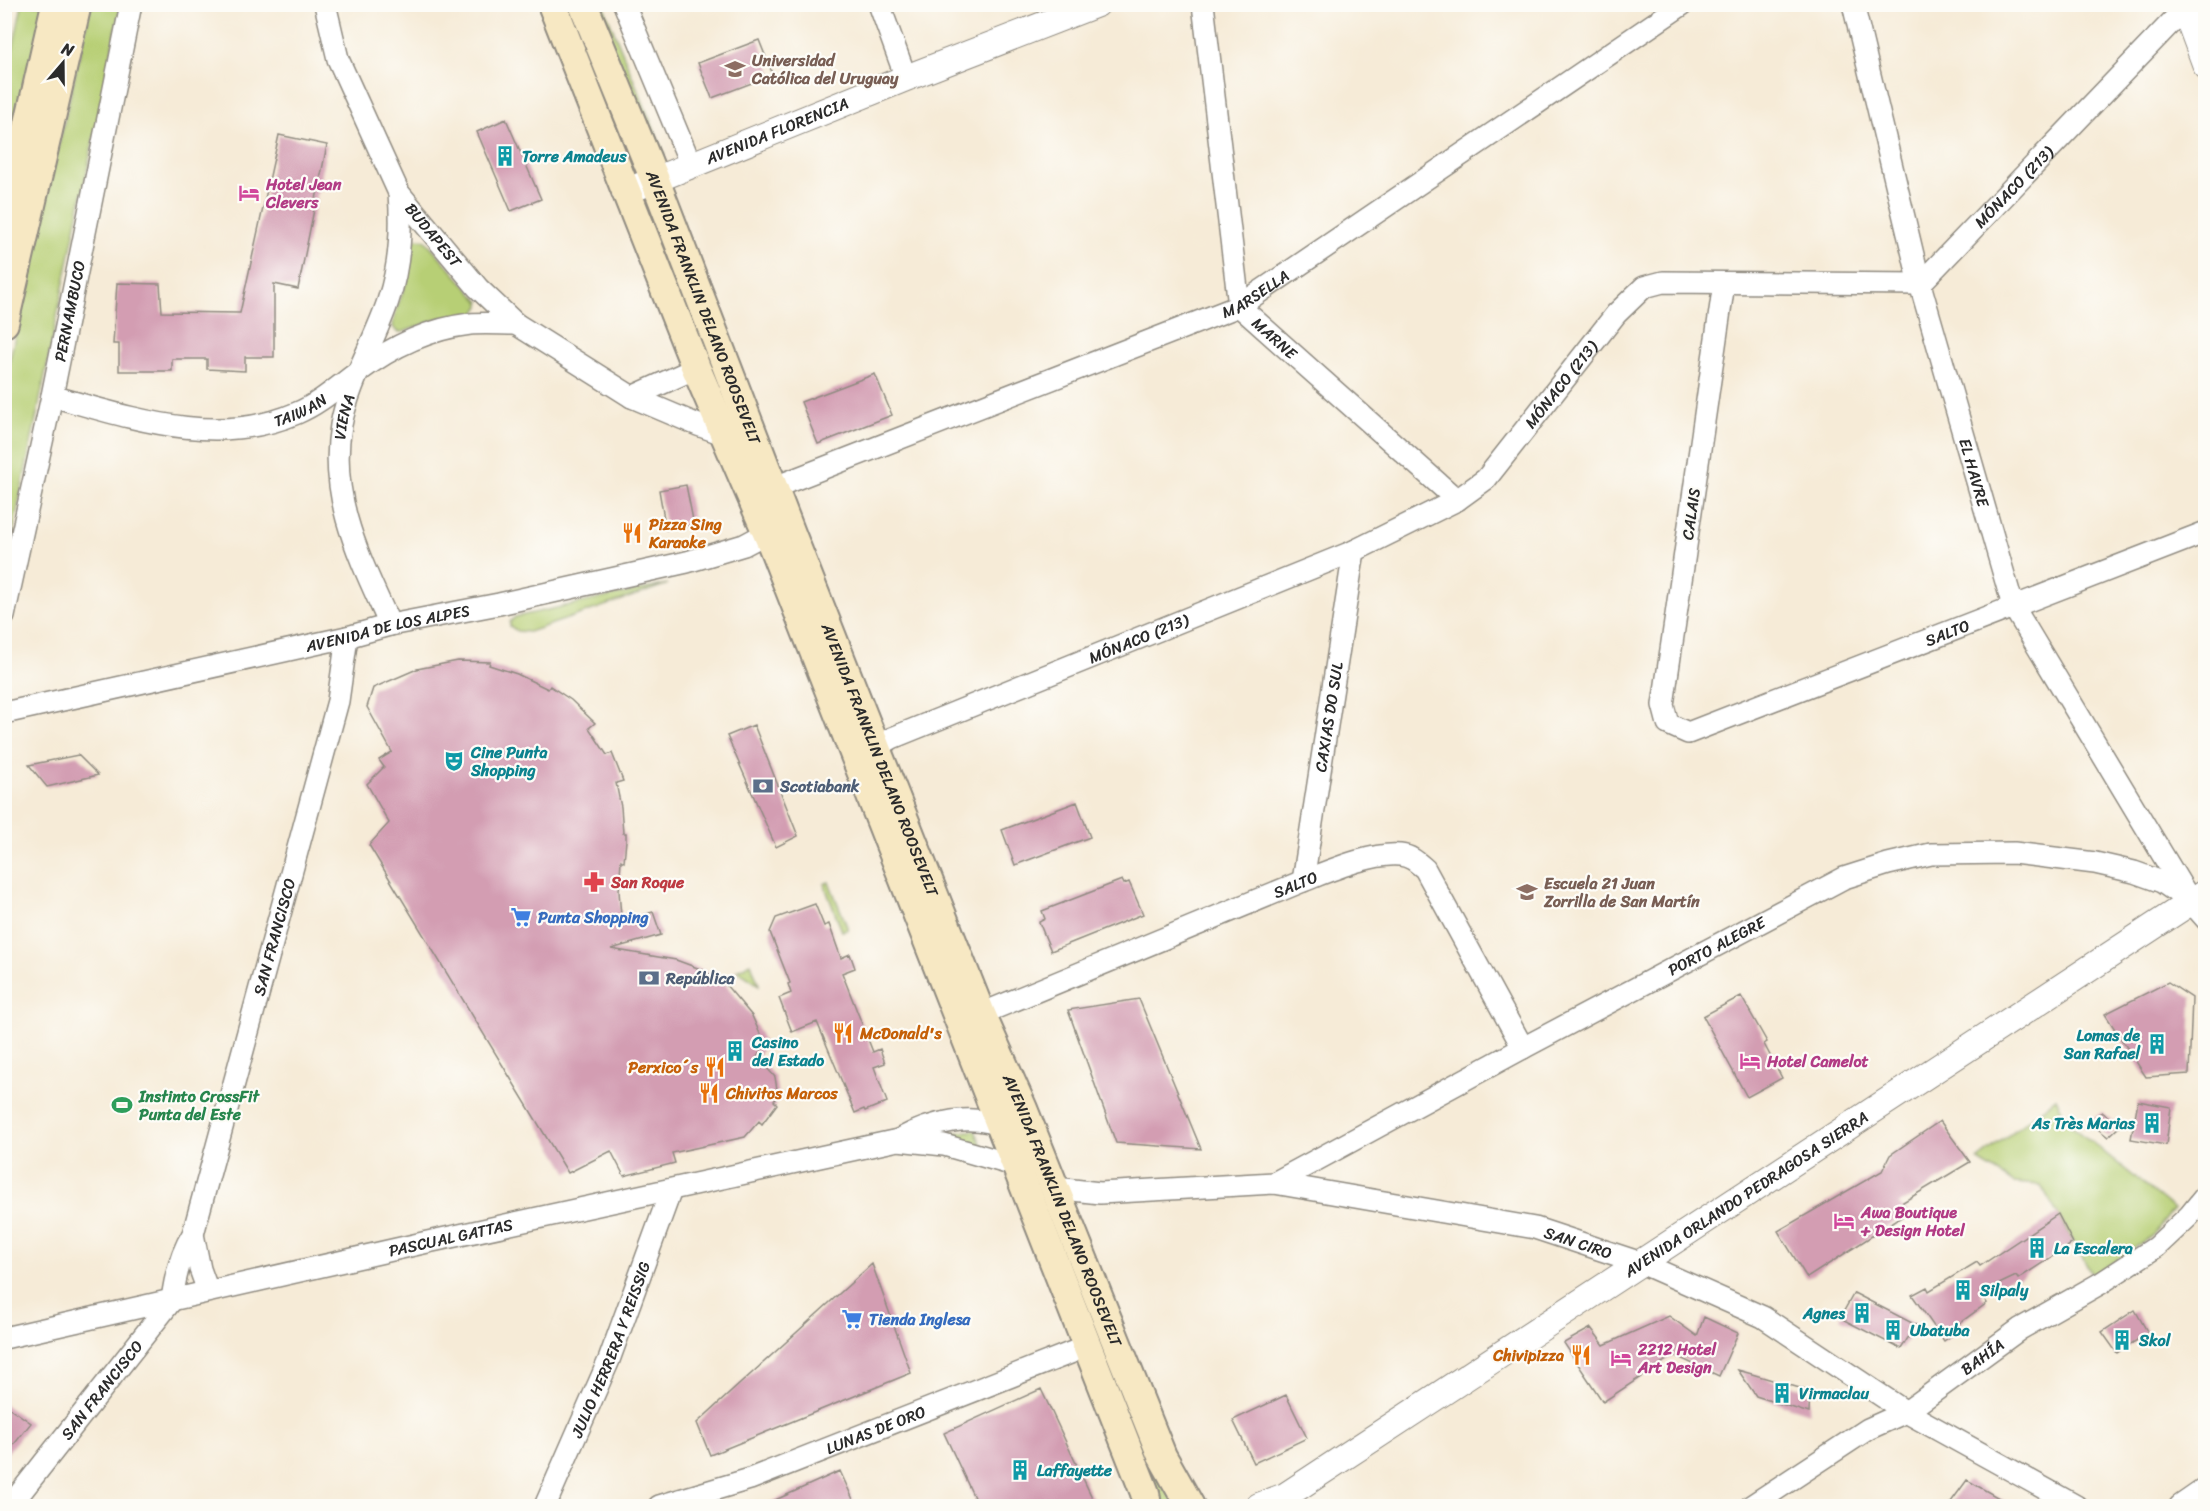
<svg xmlns="http://www.w3.org/2000/svg" width="2210" height="1511" font-family="Sriracha,sans-serif">
	<rect width="100%" height="100%" fill="#fdfcf7"/>
	<filter id="ink" filterUnits="userSpaceOnUse"><feTurbulence type="fractalNoise" baseFrequency=".0167" numOctaves="2"/><feDisplacementMap in="SourceGraphic" scale="12" xChannelSelector="R" yChannelSelector="G"/><feConvolveMatrix kernelMatrix="1 2 1 2 8 2 1 2 1" color-interpolation-filters="sRGB"/></filter>
	<filter id="wash" filterUnits="userSpaceOnUse"><feTurbulence type="fractalNoise" baseFrequency=".008" numOctaves="4" result="noise"/><feDisplacementMap in="SourceGraphic" scale="24" xChannelSelector="R" yChannelSelector="G"/><feGaussianBlur stdDeviation="1.35" result="paint"/><feColorMatrix in="noise" values="0 0 0 0 0 0 0 0 0 0 0 0 0 0 0 0 0 1.4 0 .05"/><feComposite in="paint" operator="in"/></filter>
	<g filter="url(#wash)">
		<rect width="100%" height="100%" fill="#f6ebd7"/>
		<path fill="#b7cf74" stroke="#717d50" stroke-width="1.5" d="M 22,5 L 47,5 L 5,194 L 5,86 Z
			M 91,5 L 121,5 L 5,570 L 5,380 Z
			M 590,5 L 603,5 L 664,154 L 651,158 Z
			M 416,239 L 425,240 L 480,302 L 480,306 L 474,315 L 440,318 L 403,332 L 397,332 L 393,327 C 393,310 403,296 407,280 C 409,267 406,249 416,239 Z
			M 668,584 L 529,632 L 517,631 L 510,626 L 510,622 L 515,617 Z
			M 829,882 L 848,929 L 842,931 L 824,884 Z
			M 751,963 L 759,985 L 737,970 Z
			M 2056,1098 L 2067,1122 L 2174,1209 L 2152,1236 L 2093,1276 L 2041,1185 L 2014,1183 L 1977,1160 Z
			M 975,1130 L 983,1149 L 948,1136 L 950,1134 Z
			M 1091,1321 L 1139,1430 L 1177,1503 L 1156,1506 Z"/>
		<g id="blocks">
			<path fill="#d39db2" d="M 759,40 L 773,75 L 712,98 L 698,63 Z
				M 506,119 L 541,199 L 511,211 L 477,132 Z
				M 279,135 L 327,145 L 298,289 L 274,284 L 274,357 L 245,357 L 245,371 L 207,369 L 207,359 L 172,359 L 172,371 L 119,371 L 119,344 L 113,344 L 117,283 L 160,284 L 162,312 L 240,313 Z
				M 875,374 L 892,415 L 818,444 L 801,402 Z
				M 686,485 L 694,525 L 666,530 L 659,490 Z
				M 458,661 L 490,662 L 489,665 L 517,674 L 548,689 L 550,686 L 571,700 L 595,723 L 589,728 L 607,755 L 612,753 L 623,781 L 616,783 L 621,807 L 623,833 L 626,833 L 626,840 L 624,862 L 621,860 L 619,891 L 621,916 L 629,914 L 630,919 L 653,912 L 661,935 L 611,949 L 676,960 L 703,970 L 726,985 L 752,1016 L 765,1045 L 757,1057 L 775,1077 L 778,1096 L 774,1101 L 777,1104 L 762,1124 L 759,1121 L 745,1137 L 672,1153 L 675,1163 L 624,1176 L 611,1151 L 568,1173 L 369,845 L 389,823 L 367,784 L 384,767 L 379,760 L 392,752 L 367,707 L 373,688 L 417,669 Z
				M 754,725 L 798,836 L 776,847 L 727,736 Z
				M 78,755 L 98,775 L 47,787 L 29,765 Z
				M 1077,802 L 1090,837 L 1015,865 L 1002,830 Z
				M 1122,880 L 1124,884 L 1129,882 L 1143,914 L 1051,951 L 1039,922 L 1045,919 L 1042,911 Z
				M 815,904 L 824,926 L 829,924 L 841,958 L 850,954 L 855,968 L 842,973 L 873,1052 L 880,1049 L 885,1063 L 874,1067 L 887,1102 L 865,1111 L 864,1109 L 855,1113 L 817,1022 L 792,1032 L 779,998 L 791,993 L 788,984 L 790,983 L 770,932 L 776,918 Z
				M 2168,982 L 2192,998 L 2189,1074 L 2146,1077 L 2105,1014 Z
				M 1741,996 L 1767,1042 L 1764,1044 L 1782,1078 L 1747,1097 L 1703,1016 Z
				M 1139,999 L 1201,1149 L 1116,1143 L 1068,1010 Z
				M 2138,1101 L 2171,1107 L 2166,1145 L 2131,1139 Z
				M 2102,1112 L 2120,1126 L 2108,1137 L 2089,1122 Z
				M 1940,1121 L 1970,1162 L 1898,1205 L 1909,1212 L 1807,1278 L 1778,1231 L 1882,1171 L 1890,1155 Z
				M 2058,1214 L 2073,1243 L 2018,1279 L 2016,1276 L 1980,1293 L 1987,1303 L 1953,1328 L 1956,1332 L 1944,1341 L 1912,1295 L 1927,1287 L 1929,1291 L 1977,1262 L 1980,1266 Z
				M 872,1264 L 911,1373 L 710,1455 L 697,1423 Z
				M 1854,1293 L 1916,1325 L 1901,1349 L 1840,1318 Z
				M 2135,1310 L 2148,1333 L 2117,1353 L 2102,1332 Z
				M 1669,1316 L 1697,1336 L 1704,1317 L 1738,1333 L 1719,1376 L 1674,1355 L 1603,1402 L 1564,1343 L 1591,1328 L 1604,1345 Z
				M 1738,1370 L 1810,1391 L 1809,1413 L 1756,1396 Z
				M 1041,1389 L 1096,1506 L 978,1506 L 944,1433 Z
				M 1286,1395 L 1307,1438 L 1254,1463 L 1233,1420 Z
				M 4,1404 L 31,1423 L 4,1457 Z
				M 840,1471 L 856,1506 L 762,1506 Z
				M 1967,1480 L 2013,1506 L 1948,1506 Z"/>
		</g>
	</g>
	<g filter="url(#ink)">
		<use href="#blocks" fill-opacity="0" stroke="#908b81" stroke-width="1.5"/>
		<g fill="none" stroke-linecap="round" stroke-linejoin="round">
			<g stroke="#908b81" stroke-width="24">
				<g id="minor">
					<path id="s1" d="M 325,4 L 338,59 L 399,193 L 478,288 L 516,324 L 632,397 L 698,425 L 726,435"/>
					<path d="M 624,4 L 691,165"/>
					<path d="M 879,4 L 906,78"/>
					<path id="s2" d="M 1203,4 L 1239,306 L 1457,500"/>
					<path id="s3" d="M 1853,4 L 1920,284 L 2013,606 L 2191,902 L 2206,919"/>
					<path id="s4" d="M 1724,283 L 1663,705 L 1668,724 L 1688,733 L 2206,532"/>
					<path id="s5" d="M 52,396 C 132,418 216,448 297,413 C 319,404 339,386 358,372 C 391,347 428,329 470,324 C 485,323 501,324 516,324"/>
					<path d="M 632,397 L 696,368"/>
					<path id="s6" d="M 775,487 L 1239,306 L 1683,4"/>
					<path id="s7" d="M 4,616 L 52,396 L 131,4"/>
					<path id="s8" d="M 390,625 C 361,560 328,499 341,425 C 349,382 374,343 388,301 C 400,266 402,230 399,193"/>
					<path id="s9" d="M 4,713 L 347,637 L 390,625 L 499,604 L 687,562 L 744,545 L 778,527"/>
					<path id="s10" d="M 876,747 L 892,738 L 1354,551 L 1457,500 L 1486,479 L 1616,314 L 1644,287 L 1663,282 L 1920,284 L 2185,8"/>
					<path id="s11" d="M 1303,881 L 1354,551"/>
					<path id="s12" d="M 981,1014 L 1303,881 C 1329,871 1373,852 1400,855 C 1411,856 1417,862 1425,869 L 1523,1048"/>
					<path d="M 898,1140 L 944,1145 L 1017,1166"/>
					<path id="s13" d="M 1274,1183 L 1523,1048 L 1844,878 L 1888,864 L 1931,854 L 2014,853 L 2095,863 L 2134,872 L 2162,882 L 2191,902"/>
					<path id="s14" d="M 1055,1188 L 1100,1193 L 1274,1183 L 1535,1228 L 1641,1263 L 1763,1317 L 1906,1412 L 2076,1506"/>
					<path d="M 193,1234 L 200,1269 L 208,1291"/>
					<path id="s15" d="M 4,1338 L 423,1243 L 898,1140 C 931,1122 973,1111 1009,1129"/>
					<path id="s16" d="M 10,1506 L 172,1300 C 175,1277 180,1254 193,1234 L 338,701 L 347,637"/>
					<path id="s17" d="M 545,1506 L 609,1360 L 671,1190"/>
					<path id="s18" d="M 659,1506 L 750,1479 L 1088,1346"/>
					<path id="s19" d="M 1751,1506 L 1868,1429 L 1906,1412 L 2020,1329 L 2101,1283 L 2156,1247 L 2189,1216 L 2206,1195"/>
					<path d="M 2180,1506 L 2206,1488"/>
				</g>
			</g>
			<g stroke="#908b81" stroke-width="28">
				<g id="tertiary">
					<path d="M 2183,4 L 2206,66"/>
					<path id="s20" d="M 625,192 L 906,78 L 1097,4"/>
					<path id="s21" d="M 1259,1506 L 1285,1496 L 2206,892"/>
				</g>
			</g>
			<g stroke="#908b81" stroke-width="32">
				<g id="secondary">
					<path d="M 552,4 L 696,368 L 771,542 L 1145,1493 L 1147,1506"/>
					<path id="s22" d="M 583,4 L 655,180 L 792,536 L 981,1014 L 1023,1109 L 1162,1456 L 1190,1506"/>
					<path d="M 4,234 L 56,4"/>
					<path d="M 4,323 L 77,4"/>
				</g>
			</g>
			<use href="#minor" stroke="#fff" stroke-width="21"/>
			<use href="#tertiary" stroke="#fff" stroke-width="26"/>
			<use href="#secondary" stroke="#f7e8c3" stroke-width="28"/>
		</g>
	</g>
	<defs>
		<g id="university-bare" transform="scale(1.62)"><path d="M0-5L7-2L0 1L-7-2ZM-4 1L0 2.5L4 1V4Q0 6-4 4Z" fill="#8d6e63" stroke="#fdfcf7" stroke-width="2.5" paint-order="stroke"/></g>
		<g id="building-bare" transform="scale(1.62)"><path d="M-4-6H4V6H1V3H-1V6H-4ZM-2.5-4.3h1.7v1.8h-1.7ZM.8-4.3h1.7v1.8H.8ZM-2.5-1h1.7V.8h-1.7ZM.8-1h1.7V.8H.8Z" fill="#0f9aa8" stroke="#fdfcf7" stroke-width="2.5" paint-order="stroke"/></g>
		<g id="hotel-bare" transform="scale(1.62)"><path d="M-6-4.5h1.5V1H6V5H4.5V3h-9V5H-6ZM-4 0a1.8 1.8 0 1 1 3.6 0ZM.5 0V-2.5h3Q6-2.5 6 0Z" fill="#d1479c" stroke="#fdfcf7" stroke-width="2.5" paint-order="stroke"/></g>
		<g id="restaurant-bare" transform="scale(1.62)"><path d="M-5-6h1v4h1v-4h1v4h1v-4h1v5L-1.5 .5V6h-2V.5L-5-1ZM5-6V6H3V1.5H1.5Q1.5-4 5-6Z" fill="#e8710a" stroke="#fdfcf7" stroke-width="2.5" paint-order="stroke"/></g>
		<g id="theatre-bare" transform="scale(1.62)"><path d="M-5-5.5Q0-4 5-5.5V0Q5 5 0 6Q-5 5-5 0ZM-3.3-2.5H-1v1.5H-3.3ZM1-2.5H3.3v1.5H1ZM-2.8 1Q0 5.5 2.8 1Z" fill="#0f9aa8" stroke="#fdfcf7" stroke-width="2.5" paint-order="stroke"/></g>
		<g id="bank-bare" transform="scale(1.62)"><path d="M-6-4H6V4H-6ZM0-2.3a2.3 2.3 0 1 0 0 4.6a2.3 2.3 0 1 0 0-4.6Z" fill="#5c6f8a" stroke="#fdfcf7" stroke-width="2.5" paint-order="stroke"/></g>
		<g id="pharmacy-bare" transform="scale(1.62)"><path d="M-2-6h4v4h4v4h-4v4h-4v-4h-4v-4h4Z" fill="#e0444e" stroke="#fdfcf7" stroke-width="2.5" paint-order="stroke"/></g>
		<g id="school-bare" transform="scale(1.62)"><path d="M0-5L7-2L0 1L-7-2ZM-4 1L0 2.5L4 1V4Q0 6-4 4Z" fill="#8d6e63" stroke="#fdfcf7" stroke-width="2.5" paint-order="stroke"/></g>
		<g id="supermarket-bare" transform="scale(1.62)"><path d="M-6-5.5h2.5l.6 2H6L4.5 2H-2.5L-4.4-4H-6ZM-1.5 3.2a1.3 1.3 0 1 0 .1 0ZM3 3.2a1.3 1.3 0 1 0 .1 0Z" fill="#3f7fe0" stroke="#fdfcf7" stroke-width="2.5" paint-order="stroke"/></g>
		<g id="stadium-bare" transform="scale(1.62)"><path d="M0-5a6.5 5 0 1 0 0 10a6.5 5 0 1 0 0-10ZM-3.5-1.8h7v3.6h-7Z" fill="#2e9e5b" stroke="#fdfcf7" stroke-width="2.5" paint-order="stroke"/></g>
	</defs>
	<g fill-rule="evenodd">
		<use href="#university-bare" x="735" y="69"/>
		<use href="#building-bare" x="505" y="156"/>
		<use href="#hotel-bare" x="249" y="193"/>
		<use href="#restaurant-bare" x="632" y="533"/>
		<use href="#theatre-bare" x="454" y="761"/>
		<use href="#bank-bare" x="763" y="786"/>
		<use href="#pharmacy-bare" x="594" y="882"/>
		<use href="#school-bare" x="1527" y="892"/>
		<use href="#supermarket-bare" x="521" y="917"/>
		<use href="#bank-bare" x="649" y="978"/>
		<use href="#restaurant-bare" x="843" y="1033"/>
		<use href="#building-bare" x="2157" y="1044"/>
		<use href="#building-bare" x="735" y="1051"/>
		<use href="#hotel-bare" x="1750" y="1061"/>
		<use href="#restaurant-bare" x="715" y="1067"/>
		<use href="#restaurant-bare" x="709" y="1093"/>
		<use href="#stadium-bare" x="122" y="1105"/>
		<use href="#building-bare" x="2152" y="1123"/>
		<use href="#hotel-bare" x="1844" y="1221"/>
		<use href="#building-bare" x="2037" y="1248"/>
		<use href="#building-bare" x="1963" y="1290"/>
		<use href="#building-bare" x="1862" y="1313"/>
		<use href="#supermarket-bare" x="852" y="1319"/>
		<use href="#building-bare" x="1893" y="1330"/>
		<use href="#building-bare" x="2122" y="1340"/>
		<use href="#restaurant-bare" x="1581" y="1355"/>
		<use href="#hotel-bare" x="1621" y="1358"/>
		<use href="#building-bare" x="1782" y="1393"/>
		<use href="#building-bare" x="1020" y="1470"/>
	</g>
	<g text-anchor="middle" dominant-baseline="central" stroke-width="4.5" stroke-linejoin="round" paint-order="stroke">
		<g font-size="16" font-weight="bold" fill="#785e54" stroke="#fdfcf7" text-anchor="start">
			<text x="752" y="60">Universidad<tspan x="752" dy="18">Católica del Uruguay</tspan></text>
			<text x="1544" y="883">Escuela 21 Juan<tspan x="1544" dy="18">Zorrilla de San Martín</tspan></text>
		</g>
		<g font-size="16" fill="#2b2b2b" stroke="#fdfcf7">
			<text stroke="none"><textPath href="#s20" startOffset="164">AVENIDA FLORENCIA</textPath></text>
			<text stroke="none"><textPath href="#s10" startOffset="1328">MÓNACO (213)</textPath></text>
			<text stroke="none"><textPath href="#s1" startOffset="258">BUDAPEST</textPath></text>
			<text stroke="none"><textPath href="#s6" startOffset="518">MARSELLA</textPath></text>
			<text stroke="none"><textPath href="#s22" startOffset="326">AVENIDA FRANKLIN DELANO ROOSEVELT</textPath></text>
			<text stroke="none"><textPath href="#s7" startOffset="312">PERNAMBUCO</textPath></text>
			<text stroke="none"><textPath href="#s2" startOffset="352">MARNE</textPath></text>
			<text stroke="none"><textPath href="#s10" startOffset="788">MÓNACO (213)</textPath></text>
			<text stroke="none"><textPath href="#s5" startOffset="255">TAIWAN</textPath></text>
			<text stroke="none"><textPath href="#s8" startOffset="218">VIENA</textPath></text>
			<text stroke="none"><textPath href="#s3" startOffset="484">EL HAVRE</textPath></text>
			<text transform="translate(1691 514) rotate(-82)">CALAIS</text>
			<text stroke="none"><textPath href="#s9" startOffset="393">AVENIDA DE LOS ALPES</textPath></text>
			<text stroke="none"><textPath href="#s4" startOffset="746">SALTO</textPath></text>
			<text stroke="none"><textPath href="#s10" startOffset="284">MÓNACO (213)</textPath></text>
			<text stroke="none"><textPath href="#s11" startOffset="166">CAXIAS DO SUL</textPath></text>
			<text stroke="none"><textPath href="#s22" startOffset="812">AVENIDA FRANKLIN DELANO ROOSEVELT</textPath></text>
			<text stroke="none"><textPath href="#s12" startOffset="340">SALTO</textPath></text>
			<text stroke="none"><textPath href="#s16" startOffset="640">SAN FRANCISCO</textPath></text>
			<text stroke="none"><textPath href="#s13" startOffset="502">PORTO ALEGRE</textPath></text>
			<text stroke="none"><textPath href="#s21" startOffset="579">AVENIDA ORLANDO PEDRAGOSA SIERRA</textPath></text>
			<text stroke="none"><textPath href="#s22" startOffset="1298">AVENIDA FRANKLIN DELANO ROOSEVELT</textPath></text>
			<text stroke="none"><textPath href="#s15" startOffset="458">PASCUAL GATTAS</textPath></text>
			<text stroke="none"><textPath href="#s14" startOffset="530">SAN CIRO</textPath></text>
			<text stroke="none"><textPath href="#s17" startOffset="170">JULIO HERRERA Y REISSIG</textPath></text>
			<text stroke="none"><textPath href="#s19" startOffset="276">BAHÍA</textPath></text>
			<text stroke="none"><textPath href="#s16" startOffset="148">SAN FRANCISCO</textPath></text>
			<text stroke="none"><textPath href="#s18" startOffset="230">LUNAS DE ORO</textPath></text>
		</g>
		<g font-size="16" font-weight="bold" fill="#0d838f" stroke="#fdfcf7" text-anchor="start">
			<text x="522" y="156">Torre Amadeus</text>
			<text x="471" y="752">Cine Punta<tspan x="471" dy="18">Shopping</tspan></text>
			<text x="2140" y="1035" text-anchor="end">Lomas de<tspan x="2140" dy="18">San Rafael</tspan></text>
			<text x="752" y="1042">Casino<tspan x="752" dy="18">del Estado</tspan></text>
			<text x="2135" y="1123" text-anchor="end">As Très Marias</text>
			<text x="2054" y="1248">La Escalera</text>
			<text x="1980" y="1290">Silpaly</text>
			<text x="1845" y="1313" text-anchor="end">Agnes</text>
			<text x="1910" y="1330">Ubatuba</text>
			<text x="2139" y="1340">Skol</text>
			<text x="1799" y="1393">Virmaclau</text>
			<text x="1037" y="1470">Laffayette</text>
		</g>
		<g font-size="16" font-weight="bold" fill="#b23c85" stroke="#fdfcf7" text-anchor="start">
			<text x="266" y="184">Hotel Jean<tspan x="266" dy="18">Clevers</tspan></text>
			<text x="1767" y="1061">Hotel Camelot</text>
			<text x="1861" y="1212">Awa Boutique<tspan x="1861" dy="18">+ Design Hotel</tspan></text>
			<text x="1638" y="1349">2212 Hotel<tspan x="1638" dy="18">Art Design</tspan></text>
		</g>
		<g font-size="16" font-weight="bold" fill="#c56008" stroke="#fdfcf7" text-anchor="start">
			<text x="649" y="524">Pizza Sing<tspan x="649" dy="18">Karaoke</tspan></text>
			<text x="860" y="1033">McDonald's</text>
			<text x="698" y="1067" text-anchor="end">Perxico´s</text>
			<text x="726" y="1093">Chivitos Marcos</text>
			<text x="1564" y="1355" text-anchor="end">Chivipizza</text>
		</g>
		<g font-size="16" font-weight="bold" fill="#4e5e75" stroke="#fdfcf7" text-anchor="start">
			<text x="780" y="786">Scotiabank</text>
			<text x="666" y="978">República</text>
		</g>
		<g font-size="16" font-weight="bold" fill="#be3a42" stroke="#fdfcf7" text-anchor="start">
			<text x="611" y="882">San Roque</text>
		</g>
		<g font-size="16" font-weight="bold" fill="#366cbe" stroke="#fdfcf7" text-anchor="start">
			<text x="538" y="917">Punta Shopping</text>
			<text x="869" y="1319">Tienda Inglesa</text>
		</g>
		<g font-size="16" font-weight="bold" fill="#27864d" stroke="#fdfcf7" text-anchor="start">
			<text x="139" y="1096">Instinto CrossFit<tspan x="139" dy="18">Punta del Este</tspan></text>
		</g>
	</g>
	<rect width="2210" height="1511" fill="none" stroke="#fdfcf7" stroke-width="24"/>
	<g transform="translate(63 63) rotate(20)" stroke="#fdfcf7" stroke-width="4.5" paint-order="stroke">
	<path d="M0-4.5L10 22L0 15L-10 22Z" fill="#2b2b2b"/>
	<text y="-9" font-size="16" font-weight="bold" text-anchor="middle" fill="#2b2b2b">N</text>
	</g>
</svg>
